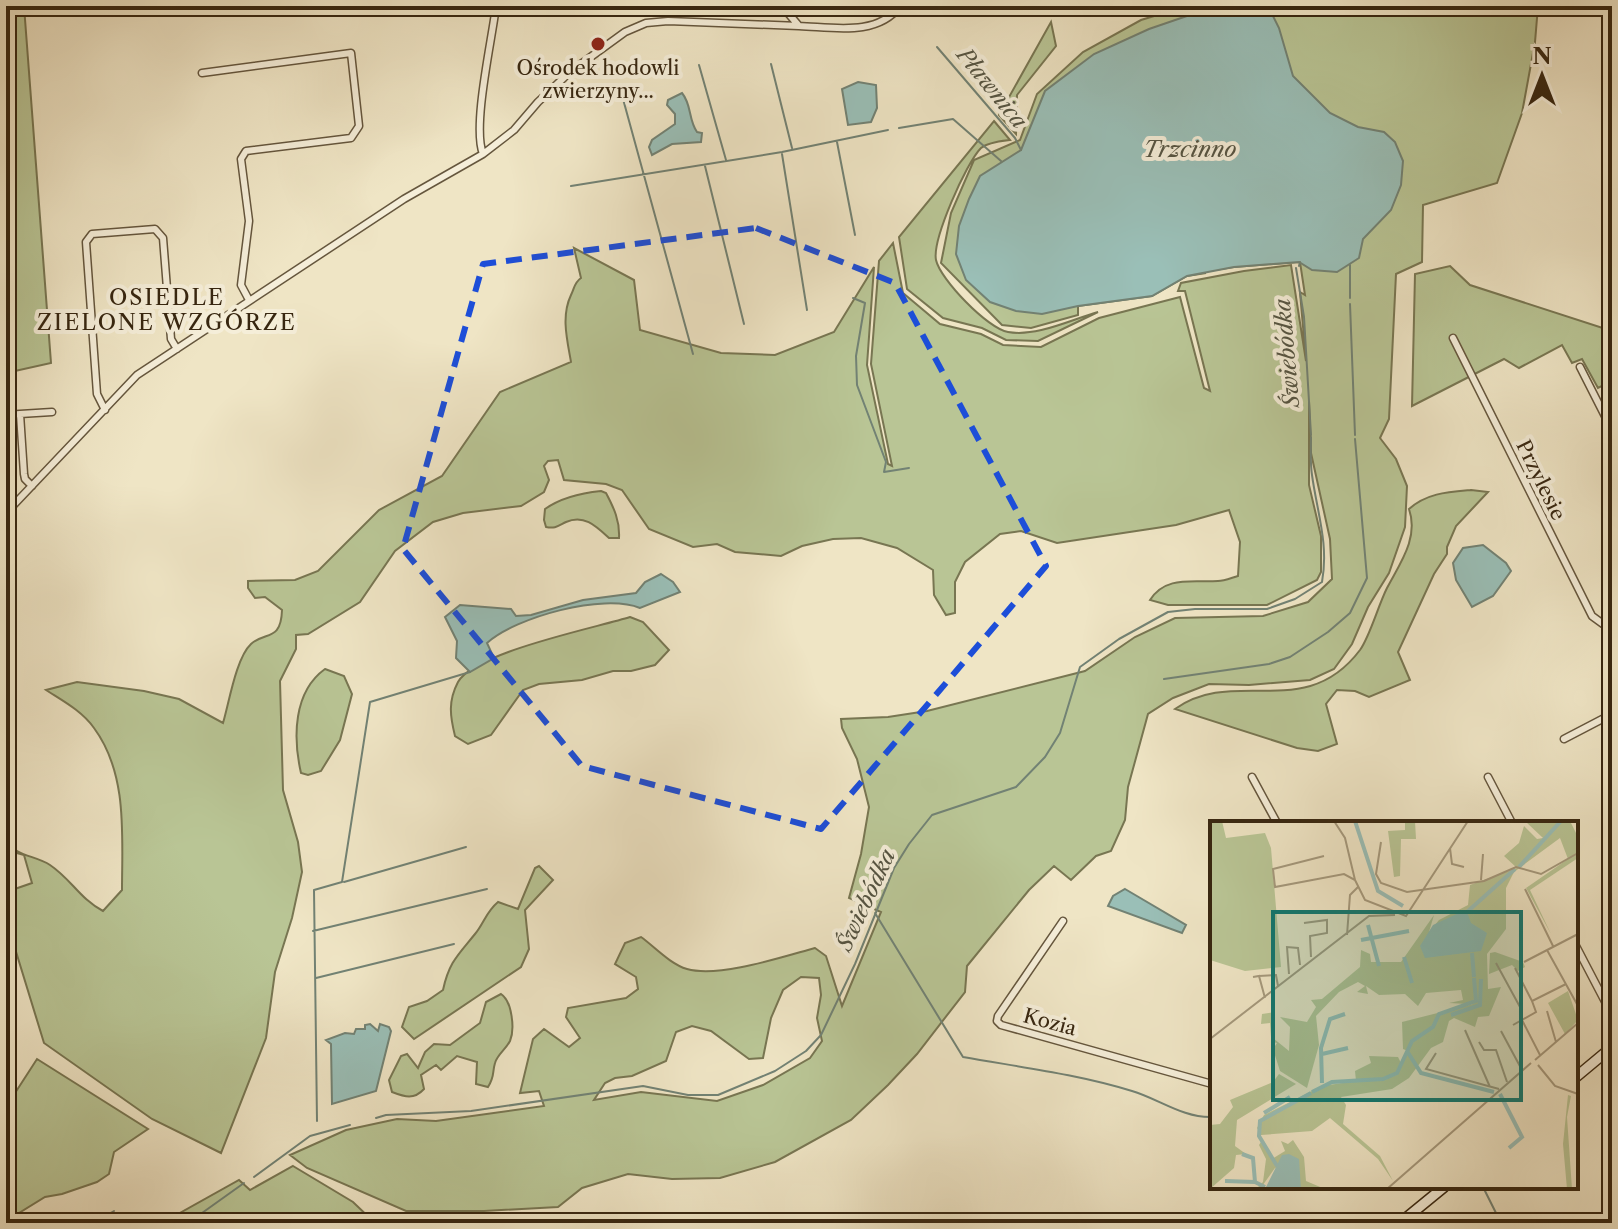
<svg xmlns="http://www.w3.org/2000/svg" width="1618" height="1229" font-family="'Libre Caslon Text',serif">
	<rect width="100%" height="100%" fill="#efe5c5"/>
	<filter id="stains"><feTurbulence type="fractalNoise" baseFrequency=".0025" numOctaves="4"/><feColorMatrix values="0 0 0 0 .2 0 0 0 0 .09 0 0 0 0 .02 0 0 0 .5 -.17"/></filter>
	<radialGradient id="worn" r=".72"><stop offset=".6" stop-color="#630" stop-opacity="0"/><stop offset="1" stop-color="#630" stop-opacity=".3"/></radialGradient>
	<path fill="#b9c595" stroke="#787652" stroke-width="2" fill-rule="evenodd" d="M 6,6 L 24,6 L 51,363 L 6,373 Z
		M 1187,6 L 1538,6 L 1535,42 L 1522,113 L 1497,183 L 1423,205 L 1422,262 L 1396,274 L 1389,419 L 1380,438 L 1396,459 L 1407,486 L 1405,527 L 1389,573 L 1368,607 L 1352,644 L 1334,669 L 1310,680 L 1249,685 L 1209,684 L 1173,698 L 1148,714 L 1128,787 L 1125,820 L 1111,851 L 1096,856 L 1071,880 L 1054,866 L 1029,890 L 967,966 L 965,992 L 917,1054 L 888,1085 L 851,1120 L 775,1162 L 720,1178 L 672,1179 L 628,1174 L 582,1188 L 558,1207 L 484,1211 L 406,1211 L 307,1168 L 290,1155 L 346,1130 L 397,1119 L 436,1121 L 544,1106 L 539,1091 L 520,1093 L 533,1039 L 544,1029 L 569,1047 L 580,1038 L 566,1017 L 568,1008 L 626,998 L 638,989 L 636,977 L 615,964 L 625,943 L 641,937 C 655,947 670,964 687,969 C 719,978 782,957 815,948 L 826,956 L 842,1006 L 881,912 L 849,898 L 861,854 L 869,807 L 857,759 L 842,728 L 841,719 L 888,717 L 927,711 L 1085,671 L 1135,637 L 1175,618 L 1263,616 L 1308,602 L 1332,579 L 1330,539 L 1311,453 L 1309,401 L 1309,485 L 1321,536 L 1321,572 L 1317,580 L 1267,605 L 1168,605 L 1150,600 C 1166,575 1193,583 1218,581 C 1224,581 1231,578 1238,576 L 1240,542 L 1229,510 L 1176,525 L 1057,543 L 1021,531 L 1000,534 L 965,562 L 955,582 L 955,613 L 946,615 L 934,595 L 933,570 L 897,548 L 861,538 L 833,539 L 802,546 L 781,556 L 735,552 L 717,544 L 693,547 L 649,529 L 622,490 L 606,484 L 564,480 L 558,460 L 548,461 L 544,466 L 549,480 L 544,492 L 521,506 L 463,513 L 433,522 L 395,551 L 360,602 L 308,634 L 296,635 L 296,649 L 280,681 L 283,790 L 298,842 L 302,872 L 292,918 L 275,972 L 266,1038 L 221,1153 L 152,1119 L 44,1043 L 6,919 L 6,892 L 32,883 L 24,855 L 6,850 L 6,840 C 16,857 35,855 50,865 C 71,879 80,899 103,911 L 122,890 C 122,836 128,774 94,728 C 82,711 63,701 46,690 L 77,682 L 144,691 L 179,699 L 223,723 C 229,703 236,658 251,644 C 265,631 281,642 282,610 L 265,597 L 255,598 L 248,588 L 248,581 L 295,580 L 318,571 L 379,510 L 442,476 L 500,392 L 571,362 C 567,339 561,316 571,295 C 575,287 574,283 581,278 L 574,248 L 634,280 L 640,330 L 721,353 L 775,355 L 834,332 L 874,267 L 867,365 L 888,464 L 892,466 L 871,364 L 879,261 L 893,243 L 903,293 L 940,324 L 981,334 L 1003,345 L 1041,347 L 1099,318 L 1180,297 L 1204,388 L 1210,391 L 1185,291 L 1178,291 L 1181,283 L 1244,271 L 1291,265 L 1306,361 L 1300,292 L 1305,295 L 1300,262 L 1234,267 L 1131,283 L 1206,273 L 1187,276 L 1152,296 L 1078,306 L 1078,315 L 1031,328 L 1002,325 L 941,263 L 951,213 L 974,160 L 1020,140 L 1037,94 L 1083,52 L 1141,20 ZM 801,977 L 819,978 L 821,995 L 817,1018 L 822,1041 L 810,1058 L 763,1085 L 717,1101 L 641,1092 L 594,1100 L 605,1083 L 615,1078 L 632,1076 L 666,1061 L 676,1032 L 692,1026 L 711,1031 L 749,1059 L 763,1058 L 771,1018 L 783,990 Z
		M 1051,22 L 1056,46 L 1017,95 L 1016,134 L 999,115 Z
		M 994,121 L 1010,140 C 1001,141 988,142 981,148 C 966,163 932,240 936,260 C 940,279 988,329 1008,332 C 1037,337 1070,320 1098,312 L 1038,341 L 1006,340 L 982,328 L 943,318 L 907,289 L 899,237 Z
		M 1450,266 L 1470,285 L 1612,331 L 1612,381 L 1598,388 L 1582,359 L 1572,363 L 1562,345 L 1519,368 L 1504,359 L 1412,406 L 1415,274 Z
		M 1471,490 L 1488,492 L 1456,526 L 1447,547 L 1447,554 L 1434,574 L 1398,652 L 1410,680 L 1369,697 L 1355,691 L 1337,690 L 1326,704 L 1337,744 L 1318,751 L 1297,748 L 1175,709 C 1235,666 1305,723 1360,650 C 1370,636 1378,606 1387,588 C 1400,563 1419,538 1409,509 C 1427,493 1448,492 1471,490 Z
		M 601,491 L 606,493 C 614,508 620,521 619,538 L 609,538 C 596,526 584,514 566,522 C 558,526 555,529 546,527 L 544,520 L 545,509 C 562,497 581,493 601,491 Z
		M 630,617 L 643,622 L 669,650 L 655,665 L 631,671 L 613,671 L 582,680 L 539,684 L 523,690 L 491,735 L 468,744 L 455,736 C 450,716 448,701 458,682 C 475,652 595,628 630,617 Z
		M 325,669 L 344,676 L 352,694 L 340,740 L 321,771 L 308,775 L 301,773 C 293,738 293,692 325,669 Z
		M 539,866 L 553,880 L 525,910 L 529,949 L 521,967 L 414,1039 L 402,1027 L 409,1007 L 427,1001 L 443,990 C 449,962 458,955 475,934 C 484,923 486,912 498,902 L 518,909 L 535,868 Z
		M 501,994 C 512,1001 515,1029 510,1041 C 506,1049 497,1055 495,1063 C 492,1073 495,1076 488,1087 L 476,1084 L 477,1062 L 457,1056 L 441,1070 L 436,1065 L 421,1075 L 424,1089 C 414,1100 405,1097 392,1092 L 389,1080 L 401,1056 L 407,1054 L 418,1068 L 425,1052 L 434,1044 L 450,1045 L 480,1023 L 486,1002 Z
		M 37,1059 L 148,1129 L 114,1152 L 109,1174 L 97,1182 L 62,1194 L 45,1197 L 6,1221 L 6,1107 Z
		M 293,1166 L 353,1202 L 375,1223 L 162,1223 L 239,1180 L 250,1190 Z"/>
	<path fill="#9abfb7" stroke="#728274" stroke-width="2" d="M 1216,6 L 1268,6 L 1279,28 L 1293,76 L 1330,113 L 1358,127 L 1384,132 L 1395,142 L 1403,161 L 1401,185 L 1391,210 L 1363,239 L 1359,258 L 1337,272 L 1312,270 L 1299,262 L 1234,267 L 1187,276 L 1152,296 L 1078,306 L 1042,314 L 1016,311 L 990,302 L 966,280 L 956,254 L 959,226 L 969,199 L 980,176 L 1021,150 L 1045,91 L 1094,54 L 1149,29 Z
		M 858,82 L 876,85 L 877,108 L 871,122 L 848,125 L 842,89 Z
		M 682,93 C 692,105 688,119 697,132 L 702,133 L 701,142 L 672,144 L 652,155 L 649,147 L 652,140 L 675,124 L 675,114 L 667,105 L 668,100 Z
		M 1483,545 L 1506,563 L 1511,571 L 1493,596 L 1472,607 L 1456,580 L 1453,563 L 1463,548 Z
		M 661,574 L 673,582 L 680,592 L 640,608 C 603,593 516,617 487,643 L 494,658 L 470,672 L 456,658 L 457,641 L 445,617 L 460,605 L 511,609 L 516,616 L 531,615 L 583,600 L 636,593 L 645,582 Z
		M 1125,889 L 1186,925 L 1182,933 L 1108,906 L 1113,896 Z
		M 370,1024 L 378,1031 L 380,1024 L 389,1027 L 391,1031 L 376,1091 L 332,1104 L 331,1044 L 326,1040 L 345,1033 L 354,1034 L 356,1029 L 365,1029 L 365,1025 Z"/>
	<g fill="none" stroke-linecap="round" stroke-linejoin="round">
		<path stroke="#728274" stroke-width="2" d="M 937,47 L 1015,138 L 1021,150
			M 771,64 L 792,148
			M 699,65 L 726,160
			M 620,88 L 693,354
			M 899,128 L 953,119 L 1001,161
			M 837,142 L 855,235
			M 782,154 L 807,310
			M 705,166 L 744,324
			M 571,186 L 782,152 L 888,130
			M 1299,266 L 1300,262
			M 1296,268 L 1304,317 L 1311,435
			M 853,298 L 865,303 L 856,356 L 857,385 L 886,462 L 884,472 L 909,468
			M 1350,298 L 1350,265
			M 1350,304 L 1355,435
			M 1164,679 L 1269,664 L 1290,657 L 1328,632 L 1350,613 L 1367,578 L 1355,439
			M 344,882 L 466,847
			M 875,913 L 963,1057 C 1019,1067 1077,1074 1132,1091 C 1159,1099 1183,1118 1212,1117
			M 313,931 L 487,889
			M 316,978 L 454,944
			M 376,1118 L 386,1115 L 471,1111 L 643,1086 L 688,1095 L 718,1095 L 775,1071 L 806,1051 L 821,1035 L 855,964 L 894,868 L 909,844 L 932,815 L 1016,787 L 1045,757 L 1060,733 L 1080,667 L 1119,639 L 1168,612 L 1195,609 L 1267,609 L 1295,599 L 1322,582 C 1329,544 1317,512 1312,475 C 1310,462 1311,449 1311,437
			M 317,1121 L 314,890 L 342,882 L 370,702 L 470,672
			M 254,1177 L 310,1136 L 350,1125
			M 1483,1187 L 1501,1223
			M 93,1223 L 114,1211
			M 188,1223 L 244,1183"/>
		<g stroke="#65563d" stroke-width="9">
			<path id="street" d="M 782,6 L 799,26 C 832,27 877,37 900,6
				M 202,73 L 351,53 L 359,126 L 351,138 L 246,151 L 241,159 L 249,221 L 241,285 L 249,300
				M 483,154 C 472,126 492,40 496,6
				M 1453,338 L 1592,616 L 1603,624 L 1610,621
				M 1580,367 L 1612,430
				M 105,410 L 97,394 L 86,242 L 92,234 L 155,229 L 163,238 L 171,339 L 177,349
				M 20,414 L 52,412
				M 6,415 L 20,414 L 24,474 L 25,479 L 32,486
				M 6,513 L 137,375 L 404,199 L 483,154 L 514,130 L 538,102 L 570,72 L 625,32 L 646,23 L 668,21 L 799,26
				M 1564,739 L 1612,714
				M 1252,777 L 1277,823
				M 1488,777 L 1512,823
				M 1063,921 L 998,1016 L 997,1021 L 1001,1025 L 1212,1084
				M 1576,946 L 1612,1015"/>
		</g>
		<g stroke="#372610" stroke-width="12">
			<path id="secondary" d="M 1576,1077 L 1612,1047
				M 1400,1223 L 1444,1187"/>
		</g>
		<use href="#street" stroke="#f5eed9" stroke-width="6"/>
		<use href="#secondary" stroke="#f5eed9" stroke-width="9"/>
	</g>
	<path fill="none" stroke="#1d4ed8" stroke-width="6" stroke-dasharray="16 10" stroke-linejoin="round" d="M 756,228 L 895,283 L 1046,566 L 821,829 L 582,766 L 403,549 L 483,264 Z"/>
	<circle fill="#8f2418" stroke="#f5eed9" stroke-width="3" cx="598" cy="44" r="8"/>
	<g text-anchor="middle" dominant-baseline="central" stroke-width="8" stroke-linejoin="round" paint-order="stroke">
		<g font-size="20" fill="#372610" stroke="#f5eed9">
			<text x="598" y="68">Ośrodek hodowli<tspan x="598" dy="23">zwierzyny...</tspan></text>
		</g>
		<g font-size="20" fill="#372610" stroke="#f5eed9">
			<text transform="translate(1541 480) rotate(64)">Przylesie</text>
			<text transform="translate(1050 1022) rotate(15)">Kozia</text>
		</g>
		<g font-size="22" font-style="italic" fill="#555442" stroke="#f5eed9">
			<text transform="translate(992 88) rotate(51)">Pławnica</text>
			<text x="1190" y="149">Trzcinno</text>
			<text transform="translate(1287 353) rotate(-95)">Świebódka</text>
			<text transform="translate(866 900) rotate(-65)">Świebódka</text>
		</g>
		<g font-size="22" letter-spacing="2" fill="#372610" stroke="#f5eed9">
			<text x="167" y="297">OSIEDLE<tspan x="167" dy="25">ZIELONE WZGÓRZE</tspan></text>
		</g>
	</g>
	<g transform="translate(1210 821)">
		<rect width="368" height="368" fill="#efe5c5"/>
		<path d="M 0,0 L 12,0 L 16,17 L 55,12 L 61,27 L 71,146 L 35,150 L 0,139 ZM 195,0 L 205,0 L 206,18 L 191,18 L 190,55 L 184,56 L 178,10 L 195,9 ZM 360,0 L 368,16 L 368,37 L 320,69 L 341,113 L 316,67 L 358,38 L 350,17 L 304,51 L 296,67 L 296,108 L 277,133 L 278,168 L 291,166 L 279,195 L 268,196 L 265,206 L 244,197 L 239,200 L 233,221 L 221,227 L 199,257 L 182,268 L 131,276 L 136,284 L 133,303 L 170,335 L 183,360 L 168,338 L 120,297 L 102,310 L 51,314 L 47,307 L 54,294 L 112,265 L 146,260 L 145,250 L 161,242 L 159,235 L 188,236 L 192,244 L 198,230 L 193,228 L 192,201 L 263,183 L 267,179 L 267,173 L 264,162 L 265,178 L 257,183 L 239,182 L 253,179 L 251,169 L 216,172 L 208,185 L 195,173 L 169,174 L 156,165 L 158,173 L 147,171 L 155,165 L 148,161 L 129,171 L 106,195 L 109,224 L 97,267 L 70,250 L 63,228 L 67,222 L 63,221 L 61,216 L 60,202 L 51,203 L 52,193 L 65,191 L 63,217 L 79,230 L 80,206 L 70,196 L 97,201 L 106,186 L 101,179 L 112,178 L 150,146 L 151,129 L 160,133 L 161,141 L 191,141 L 224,94 L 219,111 L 229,99 L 258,84 L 260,64 L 307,47 L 294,35 L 309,22 L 314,5 L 327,18 L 333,17 L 316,1 ZM 285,131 L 313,141 L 315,146 L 308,150 L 302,144 L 279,153 L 280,132 ZM 358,170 L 368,199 L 355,213 L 338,182 ZM 69,253 L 86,263 L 27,299 L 25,325 L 36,333 L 26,334 L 24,347 L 0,368 L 0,304 L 10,303 L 23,286 L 20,279 L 63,261 ZM 358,274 L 361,275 L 357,296 L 362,368 L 357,368 L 353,323 ZM 83,319 L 94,336 L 96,360 L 115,368 L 91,368 L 86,352 L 89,341 L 65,347 L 50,368 L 46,368 L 53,361 L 56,338 L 49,324 L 51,321 L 62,338 L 75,330 L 71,320 L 78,323 Z" fill="#b9c595"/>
		<path d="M 251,91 L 257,91 L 261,102 L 277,112 L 271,130 L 215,137 L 210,125 L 223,104 ZM 79,333 L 89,338 L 91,368 L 55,368 L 72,334 Z" fill="#9abfb7"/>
		<path fill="none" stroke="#9abfb7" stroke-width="4" d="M 145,0 L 168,70 L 193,85M 309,46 L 351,0M 257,91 L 305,48M 158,104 L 169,145M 151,119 L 199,110M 262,132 L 264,156M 194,136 L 202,162M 241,194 L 270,184 L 271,158M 197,230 L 211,252 L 284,271M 112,233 L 138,227M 112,262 L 111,227 L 120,198 L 135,193M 102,271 L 122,261 L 173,258 L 187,252 L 202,220 L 223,206 L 229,193 L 266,180 L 264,157M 290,273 L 312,316 L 299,327M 54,292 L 80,276M 32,333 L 43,337 L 45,361 L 55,366M 67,345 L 49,315 L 50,300 L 101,272M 15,360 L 45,361"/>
		<path fill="none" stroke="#a5997d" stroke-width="2" d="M 124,0 L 135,17 L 145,59M 171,21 L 166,53 L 171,62 L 197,71 L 274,60 L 306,46 L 331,53 L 368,32M 240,27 L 242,43 L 254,46M 114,35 L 63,48 L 65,66 L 134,53 L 145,59 L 155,79 L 196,95 L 258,0M 271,59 L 273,33M 315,68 L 343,125M 94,102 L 117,99 L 117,112 L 100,115 L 101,136M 137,114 L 140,74 L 148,66M 337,129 L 368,185M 314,141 L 368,113M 286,142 L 310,186M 305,147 L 322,180M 79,153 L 77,126 L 88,127 L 90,144M 49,155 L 66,154 L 68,165M 43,156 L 49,155 L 55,177M 337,190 L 346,221M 312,199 L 330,234M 303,204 L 326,191 L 322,180 L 356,163M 255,209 L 280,266M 291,210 L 312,249M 0,218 L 159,95 L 185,94M 269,221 L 274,229 L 286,229 L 297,261M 226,232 L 216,248 L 289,268M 325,239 L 368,202M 328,244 L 345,265 L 368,273M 177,368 L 321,242"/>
		<path fill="#0f766e" fill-opacity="0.15" stroke="#0f766e" stroke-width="4" d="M 63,91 L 311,91 L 311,279 L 63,279 Z"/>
		<rect width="368" height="368" fill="none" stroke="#372610" stroke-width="4"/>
	</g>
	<rect width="1618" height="1229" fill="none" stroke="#efe5c5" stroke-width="32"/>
	<rect x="8" y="8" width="1602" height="1213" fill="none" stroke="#372610" stroke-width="4"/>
	<rect x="16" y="16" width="1586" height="1197" fill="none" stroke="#372610" stroke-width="2"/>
	<g transform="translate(1542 76)" stroke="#f5eed9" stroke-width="6" paint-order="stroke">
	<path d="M0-6L14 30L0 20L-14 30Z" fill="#372610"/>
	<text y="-12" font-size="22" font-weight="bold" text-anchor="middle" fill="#372610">N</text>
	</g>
	<rect width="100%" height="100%" filter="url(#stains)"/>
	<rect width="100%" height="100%" fill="url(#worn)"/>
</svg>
